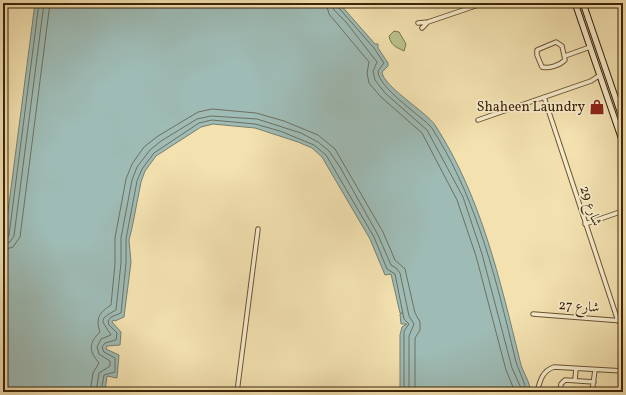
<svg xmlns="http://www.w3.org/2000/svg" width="626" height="395" font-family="Vollkorn,Amiri,serif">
	<rect width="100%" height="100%" fill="#f3e1b0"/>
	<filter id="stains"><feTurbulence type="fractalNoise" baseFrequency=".005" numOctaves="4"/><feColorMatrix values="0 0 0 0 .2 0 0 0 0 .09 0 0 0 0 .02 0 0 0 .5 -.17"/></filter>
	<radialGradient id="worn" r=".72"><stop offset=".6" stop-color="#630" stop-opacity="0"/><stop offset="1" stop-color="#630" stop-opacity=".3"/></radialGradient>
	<path fill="#b9c38c" stroke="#7b744a" d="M 394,31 L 399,32 L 406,44 L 404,51 C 396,47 391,46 389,36 Z"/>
	<path fill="#9ebbb5" stroke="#777f70" d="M 35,3 L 339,3 L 375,44 L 378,44 L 378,48 L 388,63 L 388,66 L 382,72 C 383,86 426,112 435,125 C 481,196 500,280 520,361 C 522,372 531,382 530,392 L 400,392 L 400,335 L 402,327 L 407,324 L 401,324 L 400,314 L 403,313 L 400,313 L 391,274 L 385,275 L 370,239 L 322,157 L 312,148 L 298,142 L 255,128 L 213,124 L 201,127 L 156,156 L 145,171 L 141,182 L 132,228 L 129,240 L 131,262 L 124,317 L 115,321 L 113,320 L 112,322 L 121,332 L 120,345 L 107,346 L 106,349 L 119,355 L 117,378 L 107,376 L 105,392 L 3,392 L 3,250 Z"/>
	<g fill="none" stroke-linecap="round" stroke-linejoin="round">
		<path stroke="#6e705f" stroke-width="1" d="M 326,3 L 329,14 L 369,62 L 367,73 L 369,83 L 381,97 L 422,133 L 457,200 L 476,256 L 506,370 L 515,392
			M 332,3 L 334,10 L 346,22 L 377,62 L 373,71 L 375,80 L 385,93 L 427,130 L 463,197 L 482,254 L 512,368 L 521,388 L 521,392
			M 337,3 L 338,7 L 374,48 L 384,63 L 378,71 C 378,87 418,114 429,125 C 433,128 435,134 438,138 C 478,205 497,282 515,358 C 517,368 526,383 526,392
			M 3,239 L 7,238 L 9,235 L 39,3
			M 3,244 L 10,242 L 14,236 L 44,3
			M 3,250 L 13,247 L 20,237 L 50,3
			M 90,392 L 93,373 L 99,363 C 89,351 88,344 100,332 C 95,318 100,312 111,305 L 115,264 L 115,238 L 126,179 L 132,164 L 144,147 L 158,136 L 198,112 L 212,109 L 256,113 L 284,121 L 318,135 L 335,149 L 383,232 L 395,260 L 405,269 L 415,313 L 420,322 L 420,330 L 415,338 L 415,392
			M 96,392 L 99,373 L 110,366 L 110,361 L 99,354 L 97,347 L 101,339 L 111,335 C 101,319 98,320 116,310 L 121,263 L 121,238 L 132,180 L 137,167 L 150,150 L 161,141 L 197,119 L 211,116 L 257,119 L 301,133 L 318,142 L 329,151 L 340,167 L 378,235 L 391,265 L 396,268 L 400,273 L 409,316 L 414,324 L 409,336 L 409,392
			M 101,392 L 104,375 L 115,372 L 115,358 L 104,352 L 102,347 L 105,343 L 116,340 L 117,333 L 109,325 L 108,321 L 111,317 L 121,313 L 126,263 L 126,239 L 137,181 L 142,169 L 154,153 L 199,123 L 212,120 L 255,124 L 280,131 L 314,145 L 326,155 L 374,237 L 387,269 L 395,274 L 404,319 L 409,324 L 404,331 L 404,392"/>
		<g stroke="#6a5333" stroke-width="5.5">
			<path id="minor" d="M 418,23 L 428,22 L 484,3
				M 422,28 L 427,23
				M 556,42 L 562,46 L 565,60 C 560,65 549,69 542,67 L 537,55 L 537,50 Z
				M 565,56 L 590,47
				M 544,97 L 618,321
				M 478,120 L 591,81 L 600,75
				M 3,153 L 5,158 L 3,173
				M 585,224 L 623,211
				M 533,314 L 623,321
				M 575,380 L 576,369
				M 237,392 L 258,229
				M 537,392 C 540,381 542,371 554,367 L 623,371
				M 560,392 L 561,384 L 565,380 L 594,382
				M 592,392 L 595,370"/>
		</g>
		<g stroke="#3d2409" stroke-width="7">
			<path id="secondary" d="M 575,3 L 623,143
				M 583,3 L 623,120"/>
		</g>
		<use href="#minor" stroke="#f7eccc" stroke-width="3.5"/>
		<use href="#secondary" stroke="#f7eccc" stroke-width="5"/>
	</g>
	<defs>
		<g id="shop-bare" transform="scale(1.2)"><path d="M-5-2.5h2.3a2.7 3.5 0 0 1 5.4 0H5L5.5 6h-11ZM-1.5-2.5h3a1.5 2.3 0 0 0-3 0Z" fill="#8f2418" stroke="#f7eccc" stroke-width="2.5" paint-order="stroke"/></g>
	</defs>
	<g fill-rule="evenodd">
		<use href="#shop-bare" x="597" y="107"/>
	</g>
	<g text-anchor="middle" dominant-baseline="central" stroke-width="3.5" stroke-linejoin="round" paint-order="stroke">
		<g font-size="14" fill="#3d2409" stroke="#f7eccc" text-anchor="end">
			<text x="585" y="107">Shaheen Laundry</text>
		</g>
		<g font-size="14" fill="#3d2409" stroke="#f7eccc">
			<text transform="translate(590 206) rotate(71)">شارع 29</text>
			<text transform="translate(579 307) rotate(4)">شارع 27</text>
		</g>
	</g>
	<rect width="626" height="395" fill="none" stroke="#f3e1b0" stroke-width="16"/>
	<rect x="4" y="4" width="618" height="387" fill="none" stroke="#3d2409" stroke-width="2"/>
	<rect x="8" y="8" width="610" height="379" fill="none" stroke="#3d2409"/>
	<rect width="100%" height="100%" filter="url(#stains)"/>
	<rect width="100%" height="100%" fill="url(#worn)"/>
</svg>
